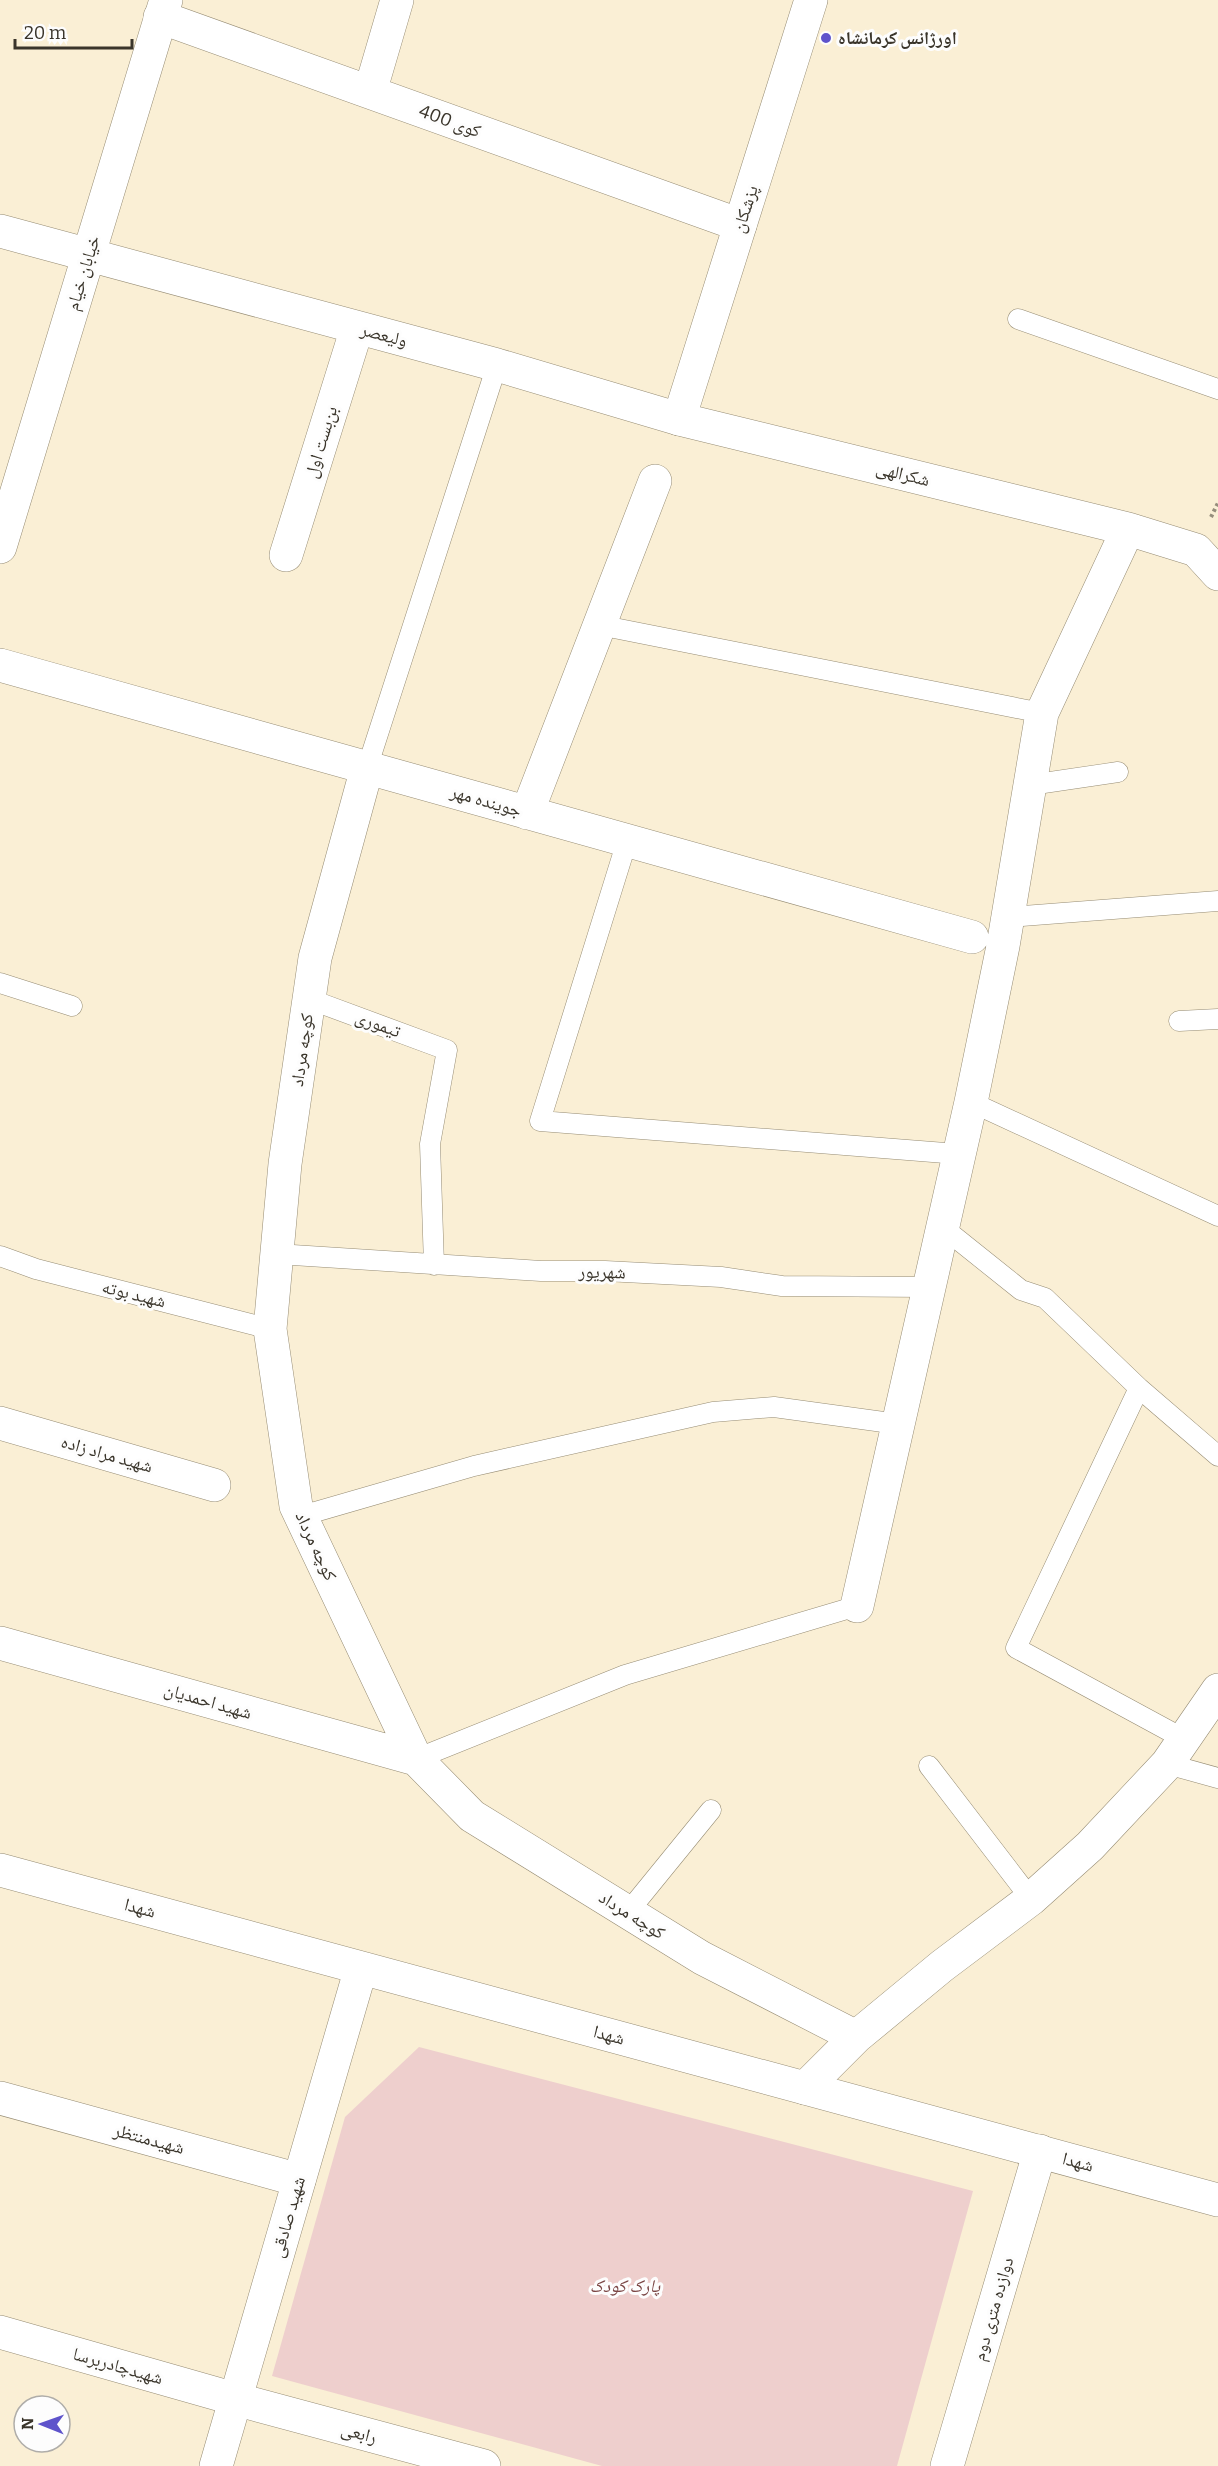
<svg xmlns="http://www.w3.org/2000/svg" width="1218" height="2466" font-family="Bitter,'Noto Naskh Arabic',serif">
	<rect width="100%" height="100%" fill="#faefd5"/>
	<path fill="#eecfcd" d="M 419,2047 L 973,2191 L 897,2466 L 602,2466 L 272,2376 L 345,2117 Z"/>
	<g fill="none" stroke-linecap="round" stroke-linejoin="round">
		<g stroke="#968c74" stroke-width="21">
			<path id="service" d="M 1018,319 L 1218,389
				M 599,625 L 1042,713
				M 367,768 L 497,365
				M 1030,785 L 1118,772
				M 627,841 L 540,1121 L 958,1154
				M 1009,917 L 1218,901
				M 0,983 L 72,1006
				M 309,999 L 447,1050 L 430,1144 L 434,1265
				M 1179,1021 L 1218,1019
				M 971,1102 L 1218,1216
				M 941,1226 L 1021,1290 L 1045,1298 L 1139,1388 L 1218,1456
				M 277,1254 L 541,1271 L 605,1271 L 721,1277 L 782,1286 L 928,1287
				M 0,1256 L 36,1269 L 270,1329
				M 1139,1388 L 1016,1648 L 1184,1739
				M 301,1516 L 474,1466 L 713,1412 L 774,1407 L 898,1424
				M 416,1759 L 625,1675 L 857,1606
				M 1167,1764 L 1218,1778
				M 929,1766 L 1031,1899
				M 628,1912 L 711,1810"/>
		</g>
		<g stroke="#968c74" stroke-width="34">
			<path id="minor" d="M 160,17 L 740,225
				M 370,92 L 397,0
				M 679,419 L 1128,529 L 1196,550 L 1218,574
				M 286,555 L 357,328
				M 0,665 L 972,937
				M 367,768 L 315,958 L 285,1164 L 270,1329 L 296,1506 L 416,1759 L 472,1816 L 702,1958 L 856,2037
				M 527,813 L 655,481
				M 0,1423 L 214,1485
				M 857,1606 L 971,1102 L 1003,946 L 1042,713 L 1128,529
				M 0,1643 L 416,1759
				M 805,2088 L 856,2037 L 942,1966 L 1031,1899 L 1090,1846 L 1167,1764 L 1218,1690
				M 0,2098 L 299,2180
				M 0,2332 L 235,2399 L 484,2466
				M 947,2466 L 1040,2151"/>
		</g>
		<g stroke="#968c74" stroke-width="34">
			<path id="tertiary" d="M 0,231 L 497,365 L 679,419 L 811,0
				M 0,547 L 166,0
				M 0,1870 L 1218,2200
				M 216,2466 L 361,1968"/>
		</g>
		<path stroke="#968e7c" stroke-width="4" stroke-dasharray="3 3" stroke-linecap="butt" d="M 1211,517 L 1218,503"/>
		<use href="#service" stroke="#fff" stroke-width="20"/>
		<use href="#minor" stroke="#fff" stroke-width="33"/>
		<use href="#tertiary" stroke="#fff" stroke-width="33"/>
	</g>
	<circle fill="#5e53cb" stroke="#fdfdfd" stroke-width="2" cx="826" cy="38" r="6"/>
	<g text-anchor="middle" dominant-baseline="central" stroke-width="6" stroke-linejoin="round" paint-order="stroke">
		<g font-size="18" font-weight="bold" fill="#3a352b" stroke="#fdfdfd" text-anchor="start">
			<text x="838" y="38">اورژانس کرمانشاه</text>
		</g>
		<g font-size="18" fill="#3a352b" stroke="#fdfdfd">
			<text transform="translate(450 121) rotate(20)">کوی 400</text>
			<text transform="translate(745 209) rotate(-72)">پزشکان</text>
			<text transform="translate(83 273) rotate(-73)">خیابان خیام</text>
			<text transform="translate(384 335) rotate(15)">ولیعصر</text>
			<text transform="translate(321 442) rotate(-73)">بن‌بست اول</text>
			<text transform="translate(903 474) rotate(14)">شکرالهی</text>
			<text transform="translate(486 801) rotate(16)">جوینده مهر</text>
			<text transform="translate(378 1024) rotate(20)">تیموری</text>
			<text transform="translate(302 1050) rotate(-82)">کوچه مرداد</text>
			<text transform="translate(602 1272) rotate(1)">شهریور</text>
			<text transform="translate(134 1294) rotate(14)">شهید بوته</text>
			<text transform="translate(107 1454) rotate(16)">شهید مراد زاده</text>
			<text transform="translate(316 1546) rotate(65)">کوچه مرداد</text>
			<text transform="translate(208 1701) rotate(16)">شهید احمدیان</text>
			<text transform="translate(140 1908) rotate(15)">شهدا</text>
			<text transform="translate(632 1915) rotate(32)">کوچه مرداد</text>
			<text transform="translate(609 2035) rotate(15)">شهدا</text>
			<text transform="translate(149 2139) rotate(15)">شهیدمنتظر</text>
			<text transform="translate(1078 2162) rotate(15)">شهدا</text>
			<text transform="translate(288 2217) rotate(-74)">شهید صادقی</text>
			<text transform="translate(993 2309) rotate(-74)">دوازده متری دوم</text>
			<text transform="translate(118 2366) rotate(16)">شهیدچادربرسا</text>
			<text transform="translate(359 2433) rotate(15)">رابعی</text>
		</g>
		<g font-size="18" font-style="italic" fill="#7b4645" stroke="#fdfdfd">
			<text x="625" y="2286">پارک کودک</text>
		</g>
	</g>
	<g transform="translate(42 2424) rotate(271)"><circle r="28" fill="#fdfdfd" stroke="#afada9" stroke-width="1.5"/>
	<path d="M0-4.5L10 22L0 15L-10 22Z" fill="#5e53cb"/>
	<text y="-9" font-size="16" font-weight="bold" text-anchor="middle" fill="#3a352b">N</text>
	</g>
	<path d="M15 39v9h117v-9" fill="none" stroke="#3a352b" stroke-width="3"/>
	<text x="24" y="39" font-size="18" fill="#3a352b" stroke="#fdfdfd" stroke-width="4.5" paint-order="stroke">20 m</text>
</svg>
